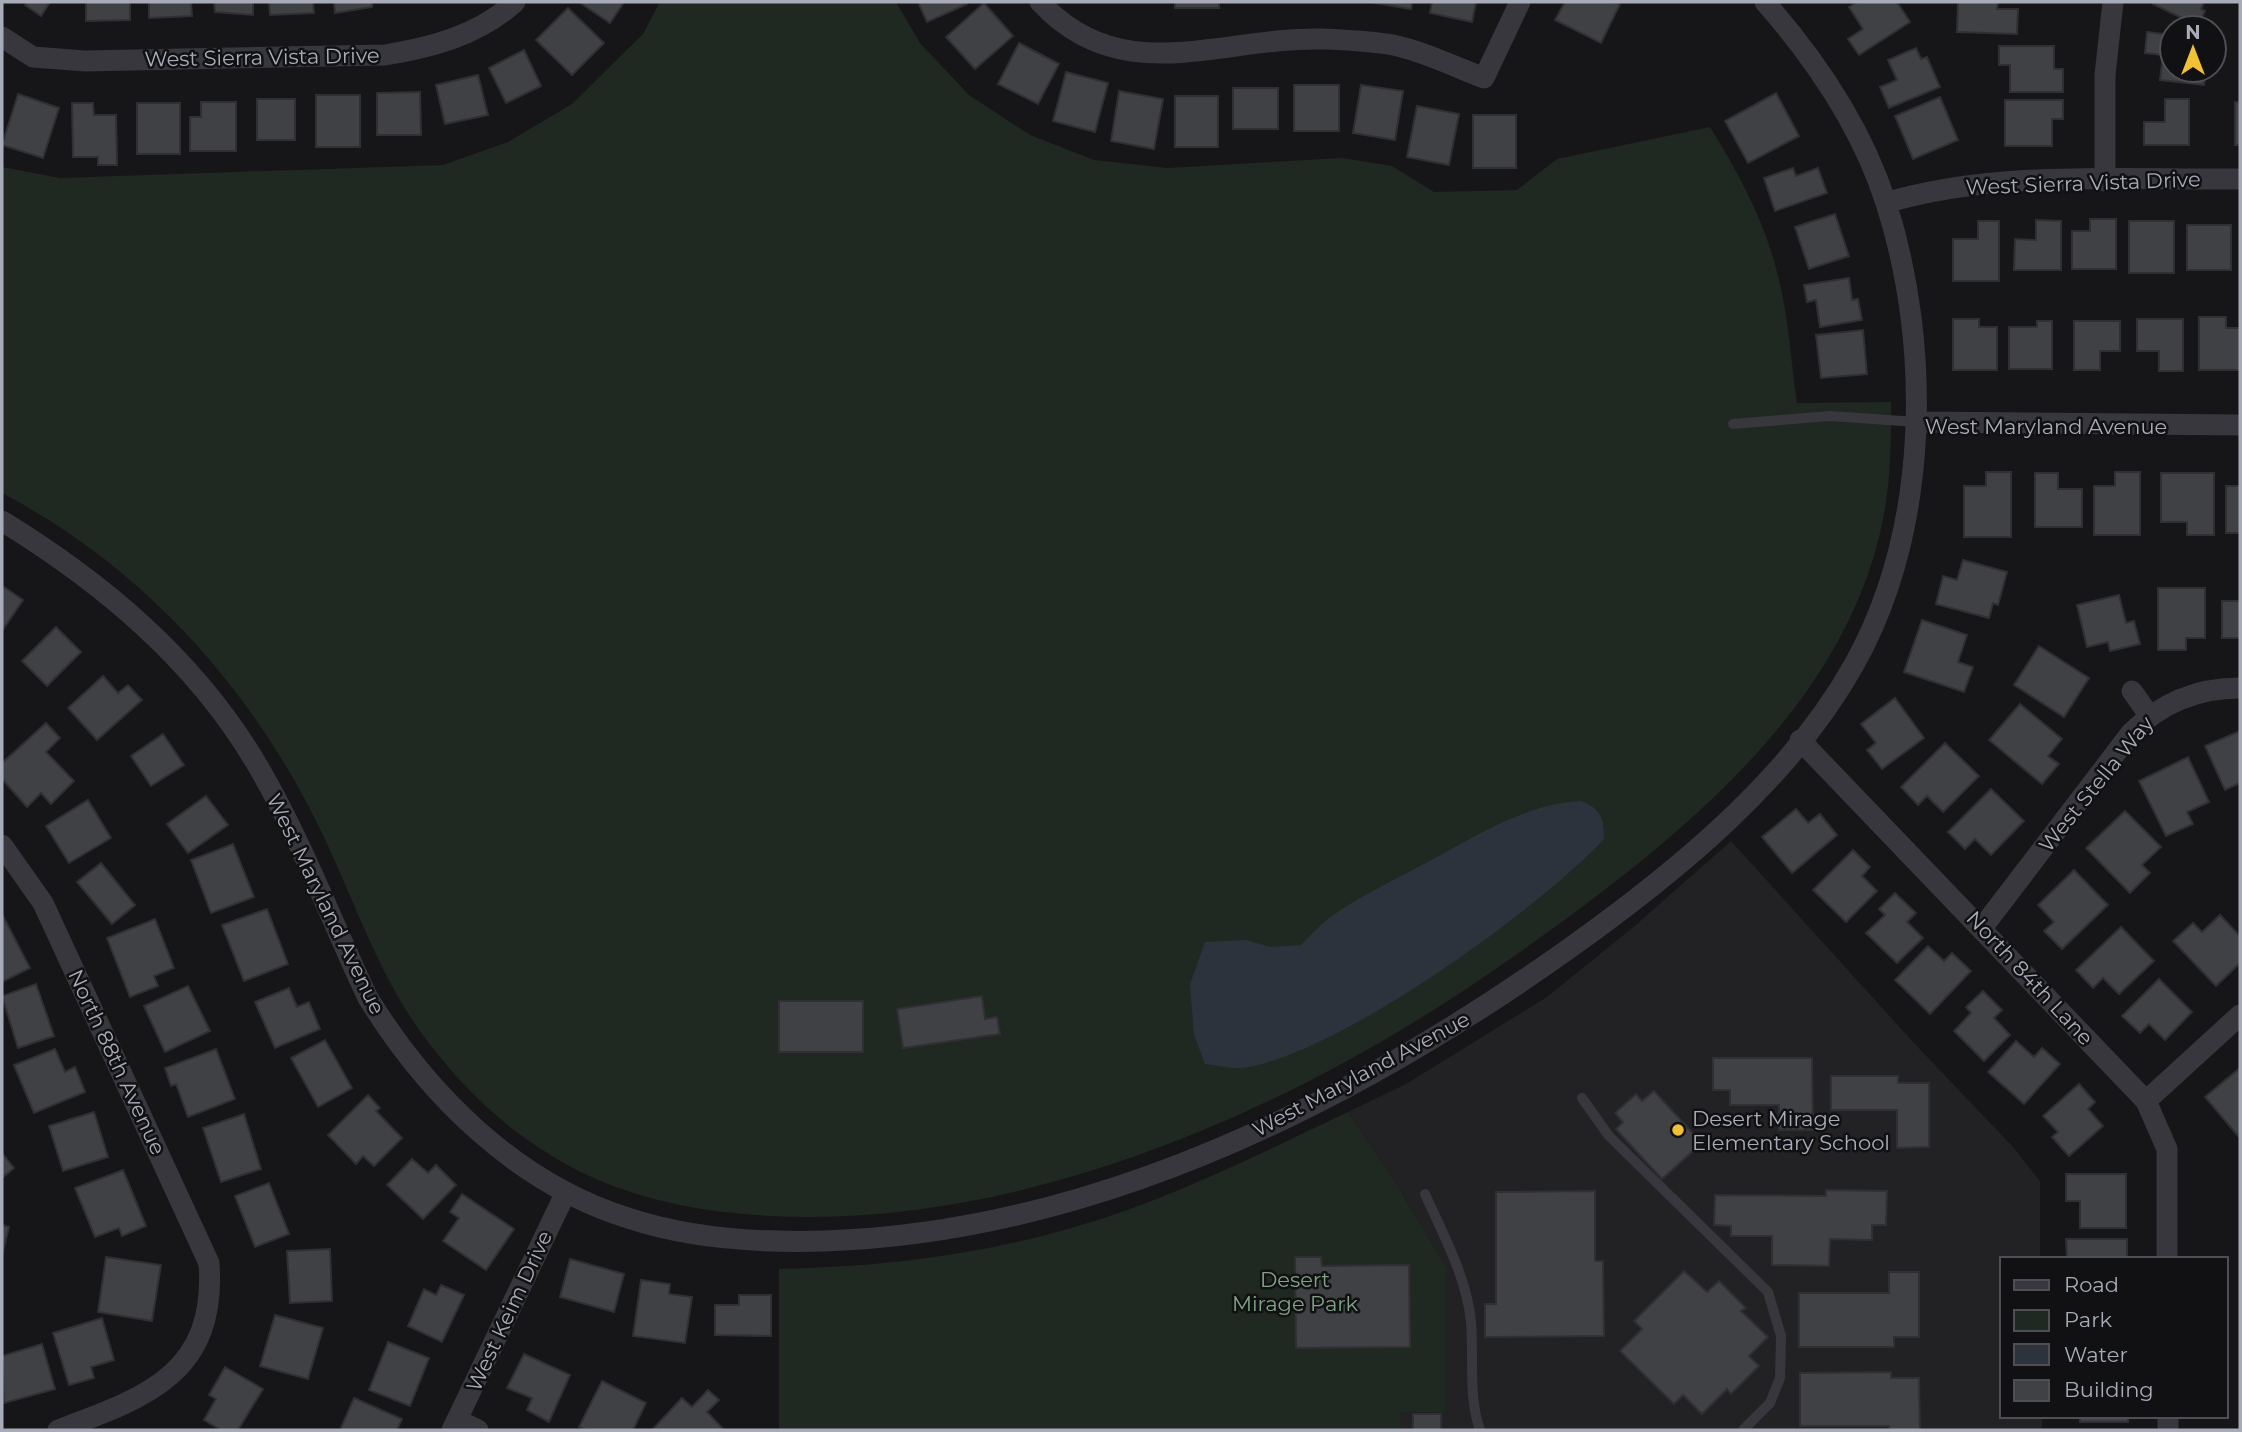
<svg xmlns="http://www.w3.org/2000/svg" width="2242" height="1432" font-family="Montserrat,sans-serif">
	<rect width="100%" height="100%" fill="#161618"/>
	<path fill="#222225" d="M 1731,841 L 1914,1043 L 2013,1147 L 2040,1181 L 2040,1259 L 2002,1259 L 2002,1416 L 2042,1416 L 2042,1430 L 1400,1430 L 1399,1412 L 1446,1413 L 1446,1267 L 1398,1186 L 1348,1112 L 1406,1084 L 1547,997 L 1637,924 Z"/>
	<path fill="#202822" d="M 660,2 L 896,2 L 920,43 L 969,95 L 1030,135 L 1094,160 L 1167,168 L 1342,158 L 1392,166 L 1434,192 L 1517,190 L 1557,159 L 1710,127 C 1740,175 1766,224 1779,280 C 1789,320 1791,363 1797,403 L 1891,402 C 1891,441 1891,481 1883,519 C 1845,714 1663,851 1510,959 C 1311,1100 1052,1218 805,1217 C 718,1216 628,1203 552,1156 C 499,1124 456,1081 420,1031 C 377,971 353,897 321,831 C 252,688 143,567 2,493 L 2,167 L 60,178 L 443,165 L 508,142 L 572,104 L 643,34 Z
		M 1348,1112 L 1398,1186 L 1446,1267 L 1446,1413 L 1400,1412 L 1400,1430 L 779,1430 L 779,1269 C 896,1267 1013,1251 1124,1211 C 1201,1184 1274,1147 1348,1112 Z"/>
	<path fill="#2c333c" d="M 1581,801 C 1601,809 1604,818 1604,839 C 1539,909 1336,1056 1242,1068 C 1231,1069 1217,1065 1205,1064 L 1194,1035 L 1190,984 L 1205,942 L 1246,940 L 1270,947 L 1301,945 C 1310,936 1319,926 1328,919 C 1357,897 1391,882 1422,865 C 1473,838 1523,804 1581,801 Z"/>
	<path fill="#404145" stroke="#303034" stroke-width="2" d="M 27,2 L 50,2 L 41,16 L 25,5 Z
		M 86,2 L 130,2 L 130,20 L 86,21 Z
		M 149,2 L 191,2 L 192,16 L 149,18 Z
		M 214,2 L 253,2 L 253,15 L 215,12 Z
		M 269,2 L 313,2 L 314,13 L 270,15 Z
		M 334,2 L 372,2 L 372,7 L 335,13 Z
		M 579,2 L 624,2 L 610,23 Z
		M 918,2 L 967,2 L 967,4 L 927,22 Z
		M 1175,2 L 1219,2 L 1219,8 L 1175,8 Z
		M 1369,2 L 1412,2 L 1411,9 Z
		M 1432,2 L 1476,2 L 1472,22 L 1430,13 Z
		M 1565,2 L 1616,2 L 1620,4 L 1601,43 L 1555,20 Z
		M 1857,2 L 1897,2 L 1910,22 L 1859,55 L 1848,39 L 1863,29 L 1849,7 Z
		M 1958,2 L 1998,2 L 1997,9 L 2018,9 L 2017,34 L 1957,32 Z
		M 2154,2 L 2204,2 L 2201,9 L 2205,11 L 2198,26 L 2153,4 Z
		M 984,3 L 1013,36 L 975,69 L 946,37 Z
		M 568,8 L 604,43 L 572,75 L 536,40 Z
		M 2147,32 L 2172,35 L 2172,70 L 2206,70 L 2204,85 L 2160,80 L 2163,55 L 2145,53 Z
		M 1019,43 L 1059,64 L 1038,104 L 998,84 Z
		M 1999,46 L 2054,46 L 2054,69 L 2063,69 L 2063,92 L 2010,92 L 2010,65 L 1999,65 Z
		M 1916,48 L 1921,59 L 1927,57 L 1940,87 L 1889,108 L 1880,87 L 1897,80 L 1888,60 Z
		M 524,50 L 541,86 L 506,103 L 489,68 Z
		M 1066,72 L 1108,83 L 1095,132 L 1053,121 Z
		M 478,75 L 488,115 L 445,124 L 436,85 Z
		M 1294,85 L 1339,85 L 1339,131 L 1294,131 Z
		M 1361,85 L 1403,91 L 1395,140 L 1353,133 Z
		M 1233,88 L 1278,88 L 1278,129 L 1233,129 Z
		M 1119,91 L 1163,99 L 1154,149 L 1111,141 Z
		M 420,92 L 421,135 L 377,135 L 377,93 Z
		M 1776,93 L 1799,136 L 1748,163 L 1725,121 Z
		M 18,94 L 59,108 L 43,158 L 2,145 Z
		M 316,95 L 360,95 L 360,147 L 316,147 Z
		M 1175,96 L 1218,96 L 1218,147 L 1175,147 Z
		M 1940,97 L 1958,140 L 1913,159 L 1895,116 Z
		M 257,99 L 295,99 L 295,140 L 257,140 Z
		M 2165,99 L 2189,99 L 2189,145 L 2144,145 L 2144,122 L 2165,122 Z
		M 2005,100 L 2063,100 L 2063,119 L 2052,119 L 2052,146 L 2005,146 Z
		M 201,102 L 236,102 L 236,151 L 190,151 L 190,117 L 201,117 Z
		M 2235,102 L 2240,102 L 2240,145 L 2235,145 Z
		M 72,103 L 93,103 L 94,115 L 116,115 L 117,165 L 98,165 L 98,157 L 73,157 Z
		M 137,103 L 180,103 L 180,154 L 137,154 Z
		M 1417,106 L 1459,114 L 1449,165 L 1407,157 Z
		M 1473,115 L 1516,115 L 1516,168 L 1473,168 Z
		M 1793,168 L 1796,176 L 1818,168 L 1827,193 L 1775,211 L 1764,178 Z
		M 1835,214 L 1849,256 L 1809,269 L 1795,227 Z
		M 2090,219 L 2116,219 L 2116,269 L 2072,269 L 2072,231 L 2090,231 Z
		M 2036,220 L 2061,221 L 2061,270 L 2014,270 L 2015,239 L 2036,240 Z
		M 1978,221 L 1999,221 L 1999,281 L 1953,281 L 1953,239 L 1978,239 Z
		M 2129,221 L 2174,221 L 2174,273 L 2129,273 Z
		M 2187,225 L 2231,225 L 2231,270 L 2187,270 Z
		M 1849,278 L 1852,300 L 1858,299 L 1862,320 L 1820,327 L 1816,300 L 1807,302 L 1804,285 Z
		M 2199,317 L 2226,317 L 2226,328 L 2240,328 L 2240,370 L 2199,370 Z
		M 1953,319 L 1979,319 L 1979,327 L 1997,327 L 1997,370 L 1953,370 Z
		M 2137,319 L 2183,319 L 2183,371 L 2159,371 L 2159,351 L 2137,351 Z
		M 2037,321 L 2052,321 L 2052,369 L 2009,369 L 2009,327 L 2037,327 Z
		M 2074,321 L 2120,321 L 2120,351 L 2100,351 L 2100,370 L 2074,370 Z
		M 1863,330 L 1867,374 L 1821,378 L 1816,335 Z
		M 1986,472 L 2011,472 L 2011,537 L 1964,537 L 1964,486 L 1986,486 Z
		M 2115,472 L 2140,472 L 2140,535 L 2094,535 L 2094,486 L 2115,486 Z
		M 2035,473 L 2058,473 L 2058,489 L 2082,489 L 2082,527 L 2035,527 Z
		M 2161,473 L 2214,473 L 2214,535 L 2187,535 L 2187,522 L 2161,522 Z
		M 2226,486 L 2240,486 L 2240,533 L 2226,533 Z
		M 1963,560 L 2007,572 L 1998,605 L 1993,603 L 1989,618 L 1936,604 L 1943,576 L 1957,580 Z
		M 4,587 L 23,600 L 2,631 L 2,590 Z
		M 2158,588 L 2205,588 L 2205,638 L 2186,638 L 2186,650 L 2158,650 Z
		M 2119,595 L 2126,623 L 2134,621 L 2140,644 L 2110,651 L 2108,642 L 2087,647 L 2077,605 Z
		M 2222,601 L 2240,601 L 2240,638 L 2222,638 Z
		M 1922,620 L 1967,635 L 1958,662 L 1973,667 L 1964,692 L 1904,672 Z
		M 56,627 L 81,652 L 47,686 L 22,661 Z
		M 2039,646 L 2089,678 L 2064,717 L 2014,685 Z
		M 103,676 L 118,693 L 128,685 L 142,700 L 97,740 L 68,708 Z
		M 1895,698 L 1924,738 L 1882,769 L 1867,750 L 1876,743 L 1861,724 Z
		M 2020,704 L 2062,739 L 2048,756 L 2059,764 L 2042,784 L 1989,740 Z
		M 46,723 L 60,738 L 46,752 L 74,781 L 51,804 L 41,793 L 27,807 L 2,779 L 2,763 Z
		M 2240,731 L 2240,783 L 2225,790 L 2205,746 Z
		M 163,734 L 184,765 L 151,786 L 131,756 Z
		M 1945,743 L 1979,776 L 1943,812 L 1927,796 L 1918,805 L 1901,787 Z
		M 2188,757 L 2209,802 L 2187,812 L 2193,824 L 2166,836 L 2139,781 Z
		M 1991,789 L 2024,821 L 1991,855 L 1975,839 L 1965,849 L 1948,832 Z
		M 206,796 L 228,825 L 188,853 L 167,824 Z
		M 88,800 L 111,838 L 69,863 L 46,826 Z
		M 1796,809 L 1808,823 L 1820,814 L 1837,835 L 1792,873 L 1762,837 Z
		M 2125,811 L 2161,847 L 2142,865 L 2150,873 L 2130,893 L 2086,848 Z
		M 233,844 L 254,897 L 211,913 L 191,860 Z
		M 1853,850 L 1870,867 L 1862,876 L 1877,891 L 1846,922 L 1813,890 Z
		M 101,863 L 135,905 L 112,924 L 77,882 Z
		M 2074,870 L 2108,905 L 2062,949 L 2044,931 L 2054,922 L 2038,905 Z
		M 1895,893 L 1916,913 L 1907,922 L 1923,938 L 1897,963 L 1866,933 L 1885,915 L 1879,909 Z
		M 267,909 L 288,964 L 244,981 L 222,925 Z
		M 2,914 L 30,968 L 2,982 Z
		M 2220,915 L 2240,936 L 2240,963 L 2216,986 L 2173,941 L 2193,923 L 2202,932 Z
		M 155,919 L 174,968 L 154,976 L 158,986 L 130,997 L 107,938 Z
		M 2121,927 L 2154,961 L 2119,994 L 2103,978 L 2093,988 L 2076,970 Z
		M 1928,946 L 1944,961 L 1952,953 L 1971,971 L 1930,1014 L 1895,980 Z
		M 2159,979 L 2192,1012 L 2165,1040 L 2149,1024 L 2140,1033 L 2122,1016 Z
		M 36,984 L 54,1036 L 18,1048 L 2,996 Z
		M 188,986 L 210,1031 L 165,1052 L 144,1006 Z
		M 289,988 L 297,1007 L 309,1002 L 320,1029 L 275,1048 L 255,1002 Z
		M 1983,991 L 2002,1010 L 1994,1018 L 2010,1035 L 1984,1061 L 1954,1031 L 1971,1013 L 1966,1007 Z
		M 982,996 L 985,1019 L 997,1017 L 1000,1034 L 903,1048 L 897,1009 Z
		M 779,1001 L 863,1001 L 863,1052 L 779,1052 Z
		M 325,1040 L 352,1088 L 318,1107 L 291,1058 Z
		M 2016,1041 L 2034,1057 L 2042,1048 L 2060,1064 L 2024,1104 L 1988,1072 Z
		M 55,1049 L 65,1072 L 75,1067 L 85,1092 L 34,1113 L 14,1065 Z
		M 216,1049 L 235,1099 L 188,1117 L 176,1084 L 171,1086 L 165,1068 Z
		M 1713,1058 L 1812,1058 L 1813,1130 L 1779,1130 L 1779,1105 L 1730,1105 L 1730,1090 L 1713,1090 Z
		M 2240,1068 L 2240,1134 L 2238,1136 L 2205,1097 Z
		M 1831,1076 L 1898,1076 L 1898,1083 L 1929,1083 L 1929,1147 L 1897,1148 L 1897,1110 L 1831,1110 Z
		M 2079,1084 L 2095,1102 L 2088,1109 L 2103,1126 L 2069,1156 L 2052,1137 L 2058,1132 L 2043,1116 Z
		M 1654,1091 L 1702,1143 L 1662,1179 L 1616,1129 L 1623,1122 L 1615,1113 L 1636,1094 L 1642,1101 Z
		M 368,1095 L 380,1108 L 376,1111 L 402,1138 L 374,1166 L 363,1156 L 356,1164 L 328,1135 Z
		M 94,1112 L 108,1157 L 63,1171 L 49,1126 Z
		M 244,1114 L 261,1169 L 221,1182 L 203,1128 Z
		M 2,1153 L 14,1168 L 2,1178 Z
		M 412,1159 L 428,1173 L 436,1165 L 456,1185 L 423,1219 L 387,1185 Z
		M 123,1170 L 146,1226 L 122,1236 L 119,1228 L 95,1237 L 75,1188 Z
		M 2066,1174 L 2126,1174 L 2126,1228 L 2080,1228 L 2080,1201 L 2066,1201 Z
		M 269,1183 L 289,1234 L 255,1247 L 235,1196 Z
		M 1826,1190 L 1887,1191 L 1886,1225 L 1872,1225 L 1872,1240 L 1830,1239 L 1829,1266 L 1772,1265 L 1772,1236 L 1731,1236 L 1731,1226 L 1714,1225 L 1715,1195 L 1826,1196 Z
		M 1595,1191 L 1595,1261 L 1603,1261 L 1604,1336 L 1485,1337 L 1485,1304 L 1496,1304 L 1496,1192 Z
		M 462,1194 L 514,1229 L 486,1270 L 443,1241 L 459,1218 L 450,1212 Z
		M 2,1225 L 9,1227 L 2,1255 Z
		M 2066,1239 L 2127,1239 L 2127,1259 L 2067,1259 Z
		M 330,1249 L 332,1301 L 290,1303 L 287,1251 Z
		M 106,1257 L 161,1265 L 152,1321 L 98,1312 Z
		M 1295,1257 L 1321,1257 L 1322,1266 L 1409,1265 L 1410,1347 L 1296,1348 Z
		M 570,1259 L 624,1274 L 614,1312 L 560,1297 Z
		M 1684,1271 L 1707,1292 L 1719,1281 L 1746,1308 L 1741,1311 L 1768,1337 L 1749,1356 L 1759,1366 L 1731,1394 L 1727,1389 L 1702,1414 L 1683,1395 L 1674,1404 L 1620,1351 L 1642,1329 L 1634,1321 Z
		M 1889,1272 L 1919,1272 L 1919,1337 L 1894,1337 L 1894,1347 L 1799,1347 L 1799,1293 L 1889,1293 Z
		M 641,1280 L 670,1284 L 669,1294 L 692,1297 L 685,1343 L 633,1336 Z
		M 441,1285 L 464,1295 L 442,1342 L 408,1326 L 424,1289 L 436,1295 Z
		M 739,1295 L 771,1295 L 771,1336 L 715,1335 L 715,1305 L 739,1305 Z
		M 275,1315 L 323,1328 L 308,1379 L 260,1366 Z
		M 102,1318 L 114,1360 L 91,1367 L 94,1378 L 69,1385 L 53,1333 Z
		M 388,1342 L 429,1358 L 410,1406 L 369,1390 Z
		M 42,1344 L 55,1389 L 4,1403 L 2,1356 Z
		M 524,1354 L 570,1375 L 549,1422 L 527,1410 L 532,1398 L 507,1388 Z
		M 225,1367 L 263,1389 L 238,1430 L 221,1430 L 204,1420 L 216,1399 L 209,1395 Z
		M 1891,1372 L 1891,1378 L 1919,1378 L 1920,1430 L 1889,1430 L 1889,1426 L 1800,1426 L 1800,1373 Z
		M 602,1381 L 646,1403 L 633,1430 L 586,1430 L 579,1427 Z
		M 708,1390 L 719,1400 L 707,1412 L 724,1430 L 652,1430 L 682,1398 L 692,1407 Z
		M 354,1398 L 402,1419 L 397,1430 L 340,1430 Z
		M 1413,1414 L 1441,1414 L 1441,1430 L 1413,1430 Z
		M 2080,1416 L 2128,1416 L 2128,1422 L 2080,1422 Z"/>
	<g fill="none" stroke-linecap="round" stroke-linejoin="round">
		<path stroke="#37373d" stroke-width="10" d="M 1733,424 L 1830,416 L 1917,422
			M 1582,1098 L 1609,1136 L 1768,1292 L 1781,1336 L 1780,1378 L 1770,1403 L 1743,1430
			M 1425,1194 C 1443,1234 1467,1278 1471,1322 C 1474,1358 1468,1396 1480,1430"/>
		<path stroke="#37373d" stroke-width="21" d="M 1040,2 C 1122,91 1222,36 1324,39 C 1346,40 1371,41 1393,45 C 1423,51 1455,67 1484,78 L 1520,2
			M 2,37 L 33,57 L 85,61 L 385,55 C 433,47 479,35 515,2
			M 2105,181 L 2105,75 L 2113,2
			M 1886,203 C 1995,170 2126,180 2240,179
			M 1917,422 L 2240,425
			M 2,521 C 103,583 195,660 256,763 C 300,837 331,920 368,998 C 428,1095 516,1183 628,1218 C 691,1239 759,1243 825,1241 C 1094,1232 1350,1104 1567,950 C 1674,874 1790,780 1855,663 C 1929,529 1932,347 1886,203 C 1862,128 1816,60 1765,2
			M 2132,691 L 2149,715
			M 1800,740 L 2146,1101 L 2167,1149 L 2167,1259
			M 2,845 L 43,903 L 209,1263 C 217,1374 145,1398 58,1430
			M 1982,928 L 2131,733 C 2161,703 2197,688 2240,688
			M 2146,1101 L 2240,1015
			M 2168,1416 L 2168,1430
			M 457,1420 L 478,1430
			M 452,1430 L 566,1192"/>
	</g>
	<circle fill="#f0c136" stroke="#111113" stroke-width="2.5" cx="1678" cy="1130" r="7"/>
	<g text-anchor="middle" dominant-baseline="central" stroke-width="5" stroke-linejoin="round" paint-order="stroke">
		<g font-size="21" fill="#a8acb8" stroke="#111113">
			<text transform="translate(262 57) rotate(-1)">West Sierra Vista Drive</text>
			<text transform="translate(2083 183) rotate(-2)">West Sierra Vista Drive</text>
			<text x="2046" y="426">West Maryland Avenue</text>
			<text transform="translate(2096 784) rotate(-51)">West Stella Way</text>
			<text transform="translate(326 904) rotate(64)">West Maryland Avenue</text>
			<text transform="translate(2030 978) rotate(47)">North 84th Lane</text>
			<text transform="translate(117 1062) rotate(65)">North 88th Avenue</text>
			<text transform="translate(1361 1074) rotate(-28)">West Maryland Avenue</text>
			<text transform="translate(509 1311) rotate(-65)">West Keim Drive</text>
		</g>
		<g font-size="21" fill="#a8acb8" stroke="#111113" text-anchor="start">
			<text x="1692" y="1118">Desert Mirage<tspan x="1692" dy="24">Elementary School</tspan></text>
		</g>
		<g font-size="21" fill="#7fa384" stroke="#111113">
			<text x="1295" y="1279">Desert<tspan x="1295" dy="24">Mirage Park</tspan></text>
		</g>
	</g>
	<rect width="2242" height="1432" fill="none" stroke="#a8acb8" stroke-width="7"/>
	<rect x="2000" y="1257" width="228" height="161" fill="#111113" stroke="#4d4f55" stroke-width="2"/>
	<rect x="2014" y="1280" width="35" height="10" fill="#37373d" stroke="#4d4f55" stroke-width="2"/>
	<text x="2064" y="1292" font-size="21" fill="#a8acb8">Road</text>
	<rect x="2014" y="1310" width="35" height="21" fill="#202822" stroke="#4d4f55" stroke-width="2"/>
	<text x="2064" y="1327" font-size="21" fill="#a8acb8">Park</text>
	<rect x="2014" y="1344" width="35" height="21" fill="#2c333c" stroke="#4d4f55" stroke-width="2"/>
	<text x="2064" y="1362" font-size="21" fill="#a8acb8">Water</text>
	<rect x="2014" y="1380" width="35" height="21" fill="#404145" stroke="#4d4f55" stroke-width="2"/>
	<text x="2064" y="1397" font-size="21" fill="#a8acb8">Building</text>
	<g transform="translate(2193 49)"><circle r="33" fill="#111113" stroke="#4d4f55" stroke-width="2"/>
	<path d="M0-5L12 26L0 18L-12 26Z" fill="#f0c136"/>
	<text y="-10" font-size="19" font-weight="bold" text-anchor="middle" fill="#a8acb8">N</text>
	</g>
</svg>
